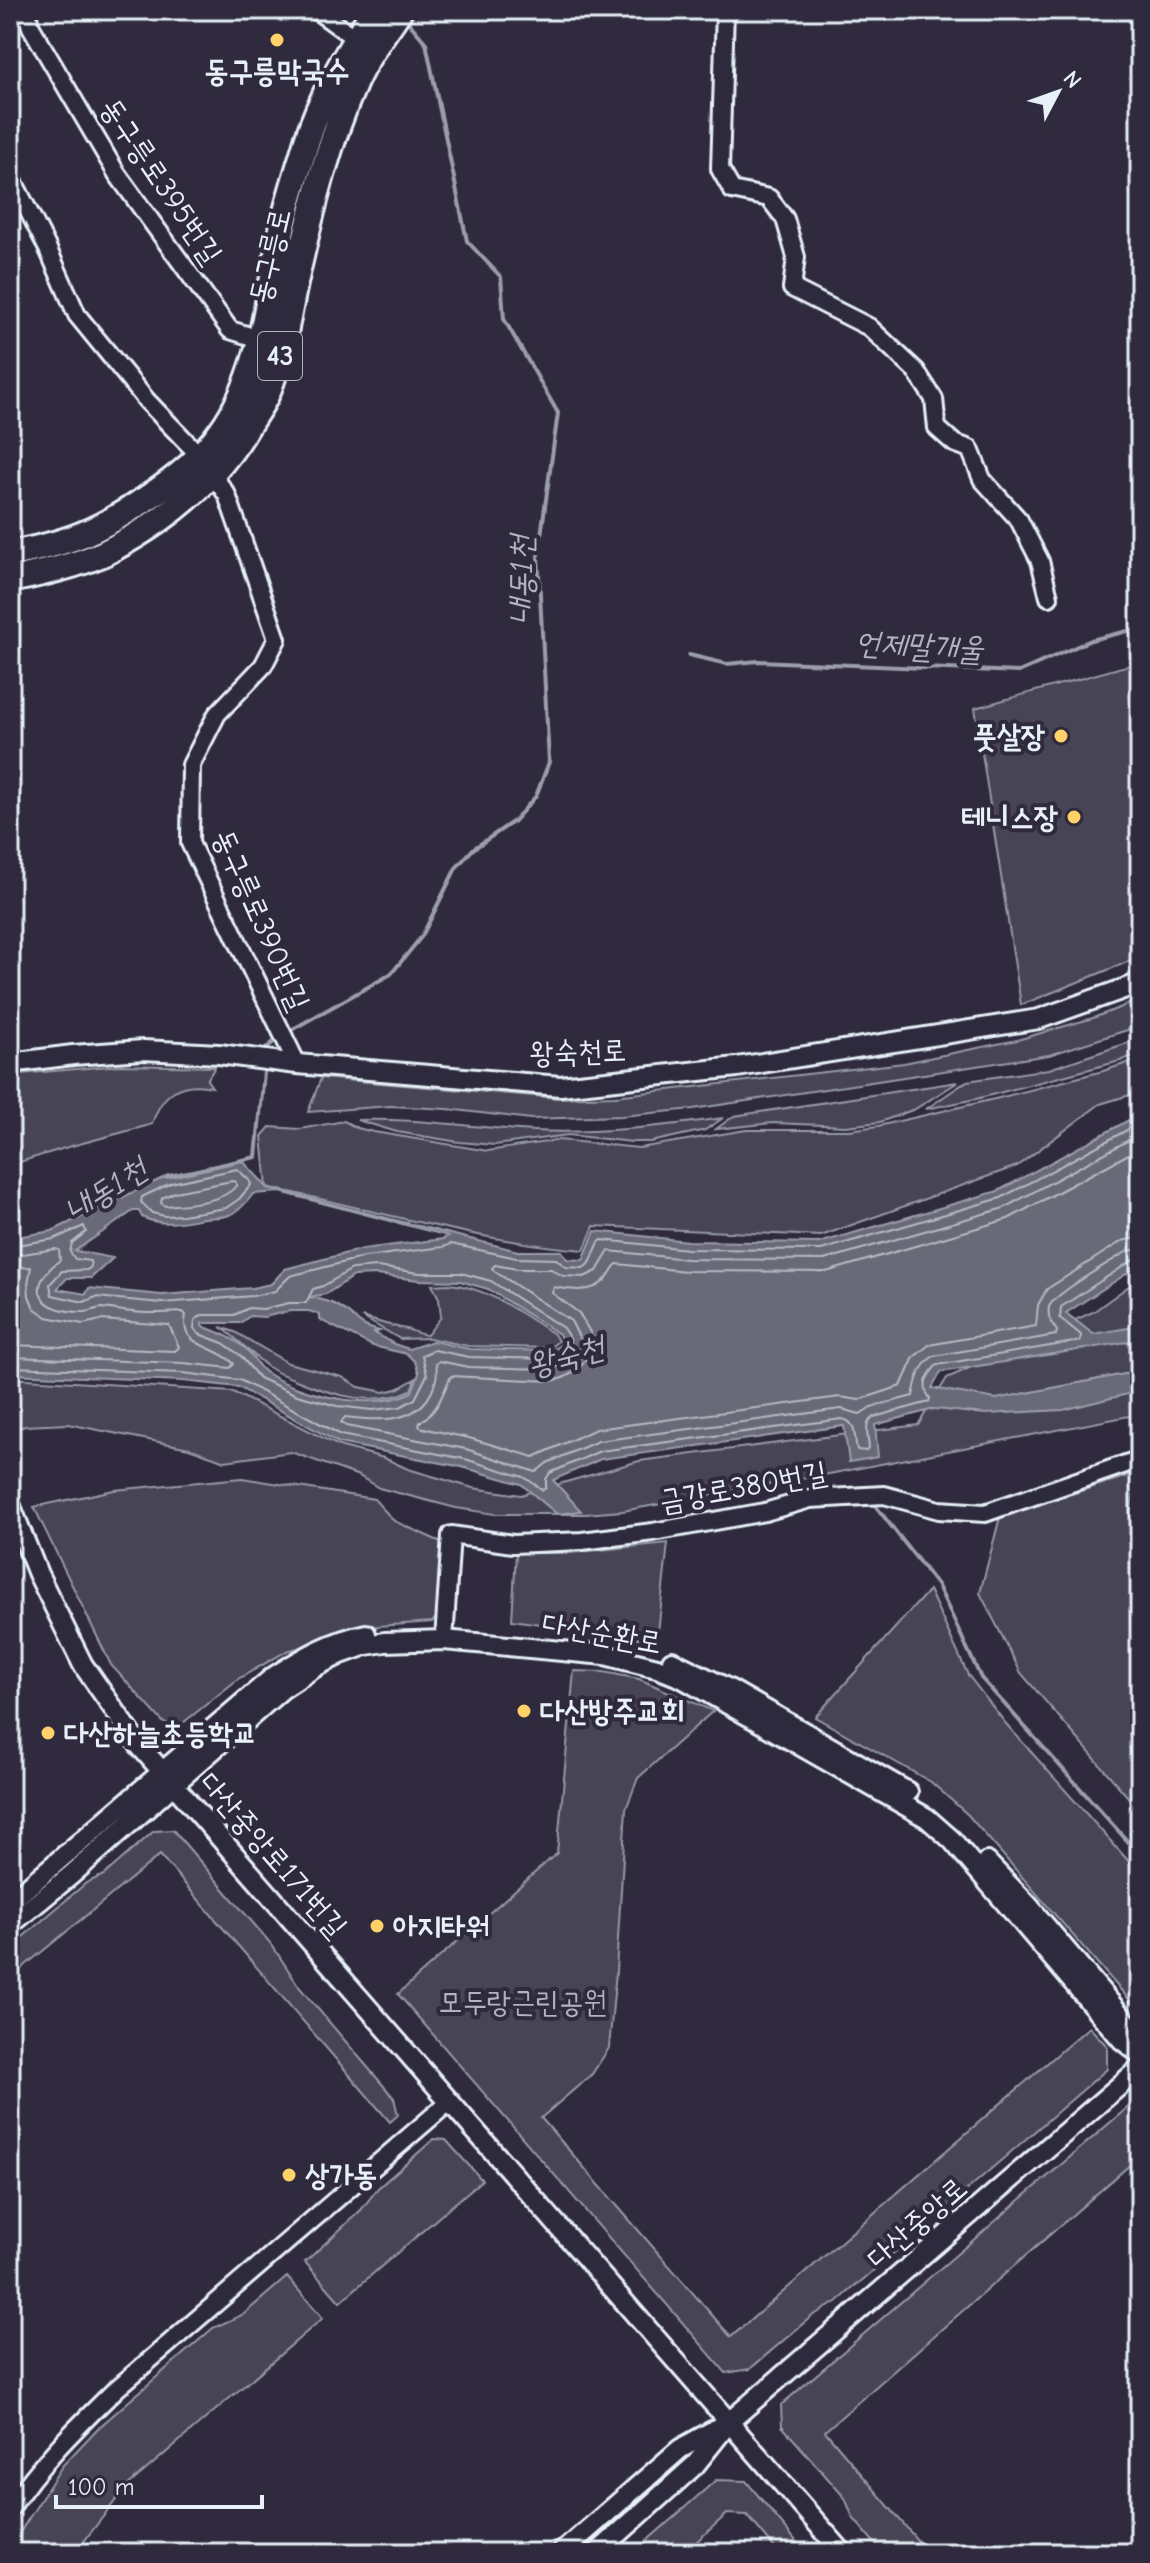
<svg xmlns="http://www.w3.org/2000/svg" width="1150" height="2563" font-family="'Comic Neue','Poor Story',sans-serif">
	<rect width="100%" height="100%" fill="#2f2a3d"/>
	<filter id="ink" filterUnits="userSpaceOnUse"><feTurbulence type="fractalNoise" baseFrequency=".0125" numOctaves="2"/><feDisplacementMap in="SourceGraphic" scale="16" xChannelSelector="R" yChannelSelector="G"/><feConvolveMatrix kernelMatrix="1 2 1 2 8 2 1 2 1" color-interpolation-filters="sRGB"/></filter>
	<g filter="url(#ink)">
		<path fill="#464455" stroke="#979aa6" stroke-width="2" d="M 1140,662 L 1140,957 L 1021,1005 L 975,708 Z
			M 1140,1000 L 1140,1026 L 1049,1055 L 693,1109 L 622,1116 L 531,1119 L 447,1109 L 391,1106 L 308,1112 L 321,1078 L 557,1098 L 615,1096 L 904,1063 L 1017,1040 L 1093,1018 Z
			M 1140,1039 L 1140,1053 L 1120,1061 L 976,1099 L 926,1109 L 967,1081 L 1049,1069 Z
			M 1140,1059 L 1140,1092 L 1100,1104 L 1017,1166 L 821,1236 L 594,1226 L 584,1250 C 480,1242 370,1209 267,1187 L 262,1136 L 270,1127 L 300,1129 L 344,1121 L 357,1128 L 374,1132 L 488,1151 L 559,1140 L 639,1148 L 746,1130 L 850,1130 L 878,1126 L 999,1098 L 1103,1071 Z
			M 121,1065 L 215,1067 L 207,1080 L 212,1087 C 180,1080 162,1093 152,1124 L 146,1126 L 68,1147 L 10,1165 L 10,1078 L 20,1074 Z
			M 958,1082 L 915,1109 L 880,1122 L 846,1126 L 773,1123 L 716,1129 L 734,1116 Z
			M 723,1118 L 705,1130 L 651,1142 L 632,1142 L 568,1135 L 495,1145 L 459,1142 L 397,1132 L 357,1120 C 417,1118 475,1128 534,1131 C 597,1134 661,1127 723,1118 Z
			M 1140,1278 L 1140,1414 L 829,1474 L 622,1511 L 585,1514 L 495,1514 L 456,1508 L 379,1488 L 359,1476 L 291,1452 L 225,1461 L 189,1448 L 68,1424 L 25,1426 L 10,1431 L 10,1378 L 233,1392 L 339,1446 L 384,1458 L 408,1469 L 473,1488 L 521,1495 L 639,1461 L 918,1425 L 947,1378 L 1093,1312 Z
			M 449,1284 C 488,1287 521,1314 554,1334 L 558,1341 L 550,1348 L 468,1346 L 429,1338 L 400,1339 L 362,1317 C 375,1321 388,1325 401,1328 C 410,1329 417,1334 427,1335 L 441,1317 L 439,1298 L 432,1285 Z
			M 220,1327 L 235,1332 L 288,1363 L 342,1377 L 359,1387 L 384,1392 L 397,1389 L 415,1379 L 411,1390 C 374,1408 332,1395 296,1380 C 287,1376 276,1373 268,1367 C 251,1354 238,1338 220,1327 Z
			M 1140,1472 C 1128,1511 1126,1522 1140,1561 L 1140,1811 L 1021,1673 L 980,1593 L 1000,1517 Z
			M 242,1478 L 374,1499 L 394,1521 L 443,1543 L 438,1616 L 432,1622 L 378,1626 L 287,1651 L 238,1679 L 183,1723 L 164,1723 L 111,1665 L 34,1507 L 114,1490 Z
			M 668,1543 L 657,1641 L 512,1620 L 516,1553 L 570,1553 Z
			M 929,1590 L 968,1675 L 1007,1725 L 1140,1874 L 1140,2012 L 968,1815 L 931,1782 L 815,1717 Z
			M 574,1671 L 604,1672 L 639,1679 L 713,1711 L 638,1778 L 626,1809 L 616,1971 L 609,2048 L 592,2074 L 541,2118 L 731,2337 L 1089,2027 L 1107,2046 L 1107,2069 L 837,2302 L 812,2316 L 750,2369 L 726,2373 L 398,1994 L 557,1853 Z
			M 173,1830 L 272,1945 L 300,1988 L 394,2098 L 398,2115 L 390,2122 L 160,1855 L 10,1978 L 10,1948 L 86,1883 L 104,1875 L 154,1831 Z
			M 1140,2097 L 1140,2156 L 825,2431 L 928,2553 L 883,2553 L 853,2518 L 845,2498 L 782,2426 L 781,2405 Z
			M 434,2139 L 446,2140 L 482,2180 L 340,2302 L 305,2262 L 361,2210 L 378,2188 Z
			M 287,2277 L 323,2318 L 126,2487 L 75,2553 L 10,2553 L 10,2548 L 62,2466 L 97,2429 L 213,2328 L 244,2314 Z
			M 716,2480 L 746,2481 L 806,2553 L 779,2553 L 747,2515 L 727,2514 L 684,2553 L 633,2553 Z"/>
		<path fill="#696978" stroke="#9c9fab" stroke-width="2" fill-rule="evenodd" d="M 1140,1114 L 1140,1265 L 1066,1313 L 1093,1334 L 1140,1326 L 1140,1340 L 941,1372 L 932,1388 L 996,1399 L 1140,1371 L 1140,1391 L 1063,1410 L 986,1414 L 934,1409 L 875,1425 L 878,1457 L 849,1462 L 844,1426 L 601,1459 L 553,1480 L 581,1511 L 557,1514 L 521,1484 L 462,1467 L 339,1443 L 238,1387 L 183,1381 L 10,1374 L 10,1238 L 52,1231 L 169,1175 L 242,1160 L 268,1188 L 518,1251 L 562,1251 L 567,1259 L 583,1260 L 595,1231 L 688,1241 L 819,1243 L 998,1191 ZM 280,1192 L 448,1236 L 443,1239 L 363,1249 L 285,1269 L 271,1284 L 252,1288 L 162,1295 L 89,1288 L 86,1294 L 57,1289 L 67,1278 L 91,1278 L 113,1258 L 75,1251 L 133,1211 L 139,1211 L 142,1217 C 163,1227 182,1222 204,1218 C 212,1217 222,1218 229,1215 C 239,1212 247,1202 253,1194 ZM 376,1275 L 419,1280 L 460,1281 L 488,1289 L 559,1334 L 563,1343 L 551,1351 L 469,1349 L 433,1341 L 409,1349 L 394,1344 L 374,1333 L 380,1331 C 354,1325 359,1318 341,1308 C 331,1301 321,1300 310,1297 L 326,1294 L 354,1276 ZM 290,1311 L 309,1311 L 320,1315 L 320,1320 L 373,1346 L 407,1354 L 415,1362 L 419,1373 L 412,1392 C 373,1412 301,1396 265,1372 C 257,1366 253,1355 245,1348 C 232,1337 217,1332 202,1326 L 202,1323 L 240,1323 L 250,1316 L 264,1317 Z"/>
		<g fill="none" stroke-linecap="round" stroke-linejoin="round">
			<path stroke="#b5bbc5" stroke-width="2" d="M 1140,1134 L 1004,1208 L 824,1260 L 687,1259 L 609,1251 L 597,1271 L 584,1277 L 563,1276 L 551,1269 L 517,1269 L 495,1265 L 492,1268 L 494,1271 L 571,1321 L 580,1339 L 578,1352 L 569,1362 L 551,1369 L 468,1367 L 439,1361 L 436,1364 C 438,1374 436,1380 433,1389 C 418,1425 377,1421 345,1417 L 341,1422 L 346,1426 L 466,1449 L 536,1472 L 547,1463 L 598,1441 L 841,1409 L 860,1414 L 871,1407 L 913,1396 C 916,1381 919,1365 934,1356 L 1056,1335 L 1057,1331 C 1052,1324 1047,1317 1049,1307 C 1053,1294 1113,1260 1128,1251 L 1140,1249
				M 1140,1148 L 1008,1219 L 826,1272 L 686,1271 L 617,1264 C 612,1268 610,1275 605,1280 C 592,1294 571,1290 554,1287 L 552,1293 L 579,1313 L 591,1334 L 591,1353 L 578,1370 L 563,1378 L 551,1381 L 451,1376 C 442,1394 439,1411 420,1422 L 419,1426 L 422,1428 L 469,1438 L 534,1457 L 596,1429 L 840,1397 L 859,1400 L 901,1386 L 914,1357 L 929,1345 L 1036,1326 L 1038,1305 L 1047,1289 L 1122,1241 L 1140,1237
				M 237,1169 L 250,1181 L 251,1185 L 239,1199 L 226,1208 L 182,1215 L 165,1216 L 152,1213 L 141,1202 L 142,1197 L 171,1183 Z
				M 232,1181 L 236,1182 L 236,1186 C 223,1203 186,1204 165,1206 L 161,1203 L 162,1198 L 175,1192 Z
				M 10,1246 L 54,1239 L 84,1226 L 86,1232 L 72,1243 L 70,1252 L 75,1259 L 90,1261 L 91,1267 L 87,1270 L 62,1271 L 50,1284 L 52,1295 L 84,1302 L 96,1297 L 162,1303 L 253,1296 L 275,1291 L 290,1276 L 365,1257 L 443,1247 L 451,1244 L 517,1258 L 556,1259 L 566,1267 L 583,1268 L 590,1263 L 599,1242 L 602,1240 L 688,1249 L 821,1250 L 1001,1198 L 1140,1123
				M 10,1256 L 55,1249 L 59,1250 L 60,1260 C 21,1290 43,1313 85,1312 C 91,1312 96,1308 102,1308 C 113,1309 123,1311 133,1312 C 150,1314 166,1313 183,1312 L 186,1315 C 178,1348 218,1345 234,1364 L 230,1368 L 183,1363 L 10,1357
				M 377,1267 L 419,1273 L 461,1273 L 491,1281 L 563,1328 L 570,1339 L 570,1346 L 564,1353 L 552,1359 L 469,1357 L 434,1350 L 422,1355 L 427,1375 L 415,1399 L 400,1407 L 372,1410 L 337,1406 L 297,1395 L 259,1378 L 240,1355 L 223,1343 L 199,1334 L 194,1328 L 195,1320 L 202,1315 L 234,1315 L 249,1308 L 263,1309 L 289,1303 L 306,1303 L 313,1289 L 323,1286 L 352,1269 Z
				M 10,1268 L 31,1267 L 28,1284 L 29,1296 L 34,1308 L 47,1317 L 83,1324 L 101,1320 L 169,1325 L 179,1347 L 175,1351 L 10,1345
				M 10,1367 L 183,1373 L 240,1380 L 341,1435 L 465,1459 L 524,1477 L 543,1490 L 546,1488 L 546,1479 L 550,1473 L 600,1451 L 842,1419 C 857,1421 854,1438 857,1450 L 866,1451 L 869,1448 C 868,1437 863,1423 874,1417 L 929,1402 L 930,1398 C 921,1387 927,1375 937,1365 L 1080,1341 L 1081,1335 L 1060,1318 L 1061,1307 L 1133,1260 L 1140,1259"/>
			<path stroke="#9c9fab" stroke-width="4" d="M 689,655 L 727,664 L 758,661 L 1019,672 L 1091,640 L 1140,628
				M 286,1033 L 391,974 L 422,936 L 456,868 L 473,849 L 514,821 L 536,796 L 549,762 L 538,557 L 558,413 L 504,319 L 501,277 L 467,241 L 426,43 L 409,23
				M 267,1048 L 278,1038
				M 166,1177 L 256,1157 L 264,1072
				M 871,1500 L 938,1586 L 981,1678 L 1140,1855"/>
			<g stroke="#e8f1f8" stroke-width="22">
				<path id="minor" d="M 26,10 L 31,27 L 117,174 L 230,330 L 266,341
					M 316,10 L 356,39
					M 725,10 L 720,169 L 732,190 L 769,198 L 785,219 L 796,257 L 792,288 L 869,327 L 916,371 L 934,399 L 937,428 L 954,443 L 970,449 L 982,479 L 1019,520 L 1040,561 L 1049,597
					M 10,175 L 47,247 L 77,315 L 147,401 L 199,455 L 227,495 L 277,639 L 263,666 L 217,714 L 191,765 L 190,843 L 297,1064
					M 444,1640 L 451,1535 L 513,1544 L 582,1541 L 653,1532 L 765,1512 L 810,1499 L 884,1495 L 939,1510 L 985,1513 L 1140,1459
					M 10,2509 C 38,2465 77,2427 115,2390 L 449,2102"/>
			</g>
			<g stroke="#e8f1f8" stroke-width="24">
				<path id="tertiary" d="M 10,1063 L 73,1055 L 143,1050 L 219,1054 L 297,1064 L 560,1086 L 737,1067 L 1039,1019 L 1140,983
					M 10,1504 L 38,1574 L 83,1665 L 139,1745 L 843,2553
					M 672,1661 L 731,1690 L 908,1792
					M 987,1862 L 1028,1905 L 1136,2033 L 1140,2043
					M 10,1902 L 273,1677 C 302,1658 331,1641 366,1634
					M 10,1925 L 70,1876 L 282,1689 L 317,1666 L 341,1654 L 366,1645 L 385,1642 L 444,1640 L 605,1655 L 657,1668 L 682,1678 L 927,1818 L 952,1840 L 1122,2040 L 1140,2054
					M 561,2553 L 680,2449 L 721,2426
					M 597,2553 L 695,2465 L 730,2421 L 1140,2068"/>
			</g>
			<g stroke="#e8f1f8" stroke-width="30">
				<path id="primary" d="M 10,554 C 66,544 97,532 144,500 C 172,482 202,458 221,431 C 261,376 268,298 281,234 C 287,202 298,171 307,140 C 322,92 348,52 374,10
					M 10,580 C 40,574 88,563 114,548 C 171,517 217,479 250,422 C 256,412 264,402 268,391 C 285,349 289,305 300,261 C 314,201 330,139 355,82 C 366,57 384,33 400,10"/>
			</g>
			<use href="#minor" stroke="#2f2a3d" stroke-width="16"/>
			<use href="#tertiary" stroke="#2f2a3d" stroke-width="18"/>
			<use href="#primary" stroke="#2f2a3d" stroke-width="24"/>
		</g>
	</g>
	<g fill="#ffd166" stroke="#2f2a3d" stroke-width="3">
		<circle cx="277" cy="40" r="8"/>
		<circle cx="1061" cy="736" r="8"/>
		<circle cx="1074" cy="817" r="8"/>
		<circle cx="524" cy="1711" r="8"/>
		<circle cx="48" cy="1733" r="8"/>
		<circle cx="377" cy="1926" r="8"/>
		<circle cx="289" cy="2175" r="8"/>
	</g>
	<g text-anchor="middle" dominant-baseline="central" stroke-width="8" stroke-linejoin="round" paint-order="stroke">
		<rect fill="#2f2a3d" stroke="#b0b5c0" stroke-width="2" x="258" y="332" width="44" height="48" rx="6"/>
		<g font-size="28" font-weight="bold" fill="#e8f1f8">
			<text x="280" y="356">43</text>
		</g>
		<g font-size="30" font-weight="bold" fill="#e8f1f8" stroke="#2f2a3d" text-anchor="start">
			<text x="277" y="71" text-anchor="middle">동구릉막국수</text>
			<text x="1045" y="736" text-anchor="end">풋살장</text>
			<text x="1058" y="817" text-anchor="end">테니스장</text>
			<text x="540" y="1711">다산방주교회</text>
			<text x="64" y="1733">다산하늘초등학교</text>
			<text x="393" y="1926">아지타워</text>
			<text x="305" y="2175">상가동</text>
		</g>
		<g font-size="30" fill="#e8f1f8" stroke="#2f2a3d">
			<text transform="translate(161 181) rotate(56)">동구릉로395번길</text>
			<text transform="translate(270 256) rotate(-77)">동구릉로</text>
			<text transform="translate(261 920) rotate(66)">동구릉로390번길</text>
			<text transform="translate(578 1052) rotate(-2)">왕숙천로</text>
			<text transform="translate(743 1487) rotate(-10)">금강로380번길</text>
			<text transform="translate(602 1633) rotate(10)">다산순환로</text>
			<text transform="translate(273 1855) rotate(49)">다산중앙로171번길</text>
			<text transform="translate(917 2223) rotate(-41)">다산중앙로</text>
		</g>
		<g font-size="30" fill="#afb4bf" stroke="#2f2a3d">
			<text x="523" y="2002">모두랑근린공원</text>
		</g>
		<g font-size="32" font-style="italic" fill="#afb4be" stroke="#2f2a3d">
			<text transform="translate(521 580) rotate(-90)">내동1천</text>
			<text transform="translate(919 646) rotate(3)">언제말개울</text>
			<text transform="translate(106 1190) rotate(-33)">내동1천</text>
			<text transform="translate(566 1356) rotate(-15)">왕숙천</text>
		</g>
	</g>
	<rect width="1150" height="2563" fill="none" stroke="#2f2a3d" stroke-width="40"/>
	<rect x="20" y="20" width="1110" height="2523" fill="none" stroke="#e8f1f8" stroke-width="3" filter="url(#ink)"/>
	<g transform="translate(1058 92) rotate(49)" stroke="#2f2a3d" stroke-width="6" paint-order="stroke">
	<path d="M0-6L14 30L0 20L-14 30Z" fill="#e8f1f8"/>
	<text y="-12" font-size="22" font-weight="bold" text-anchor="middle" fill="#e8f1f8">N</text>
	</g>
	<path d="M56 2495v12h206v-12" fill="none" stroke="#e8f1f8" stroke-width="4"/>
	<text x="68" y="2495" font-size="24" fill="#e8f1f8" stroke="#2f2a3d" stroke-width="6" paint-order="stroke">100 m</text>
</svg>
